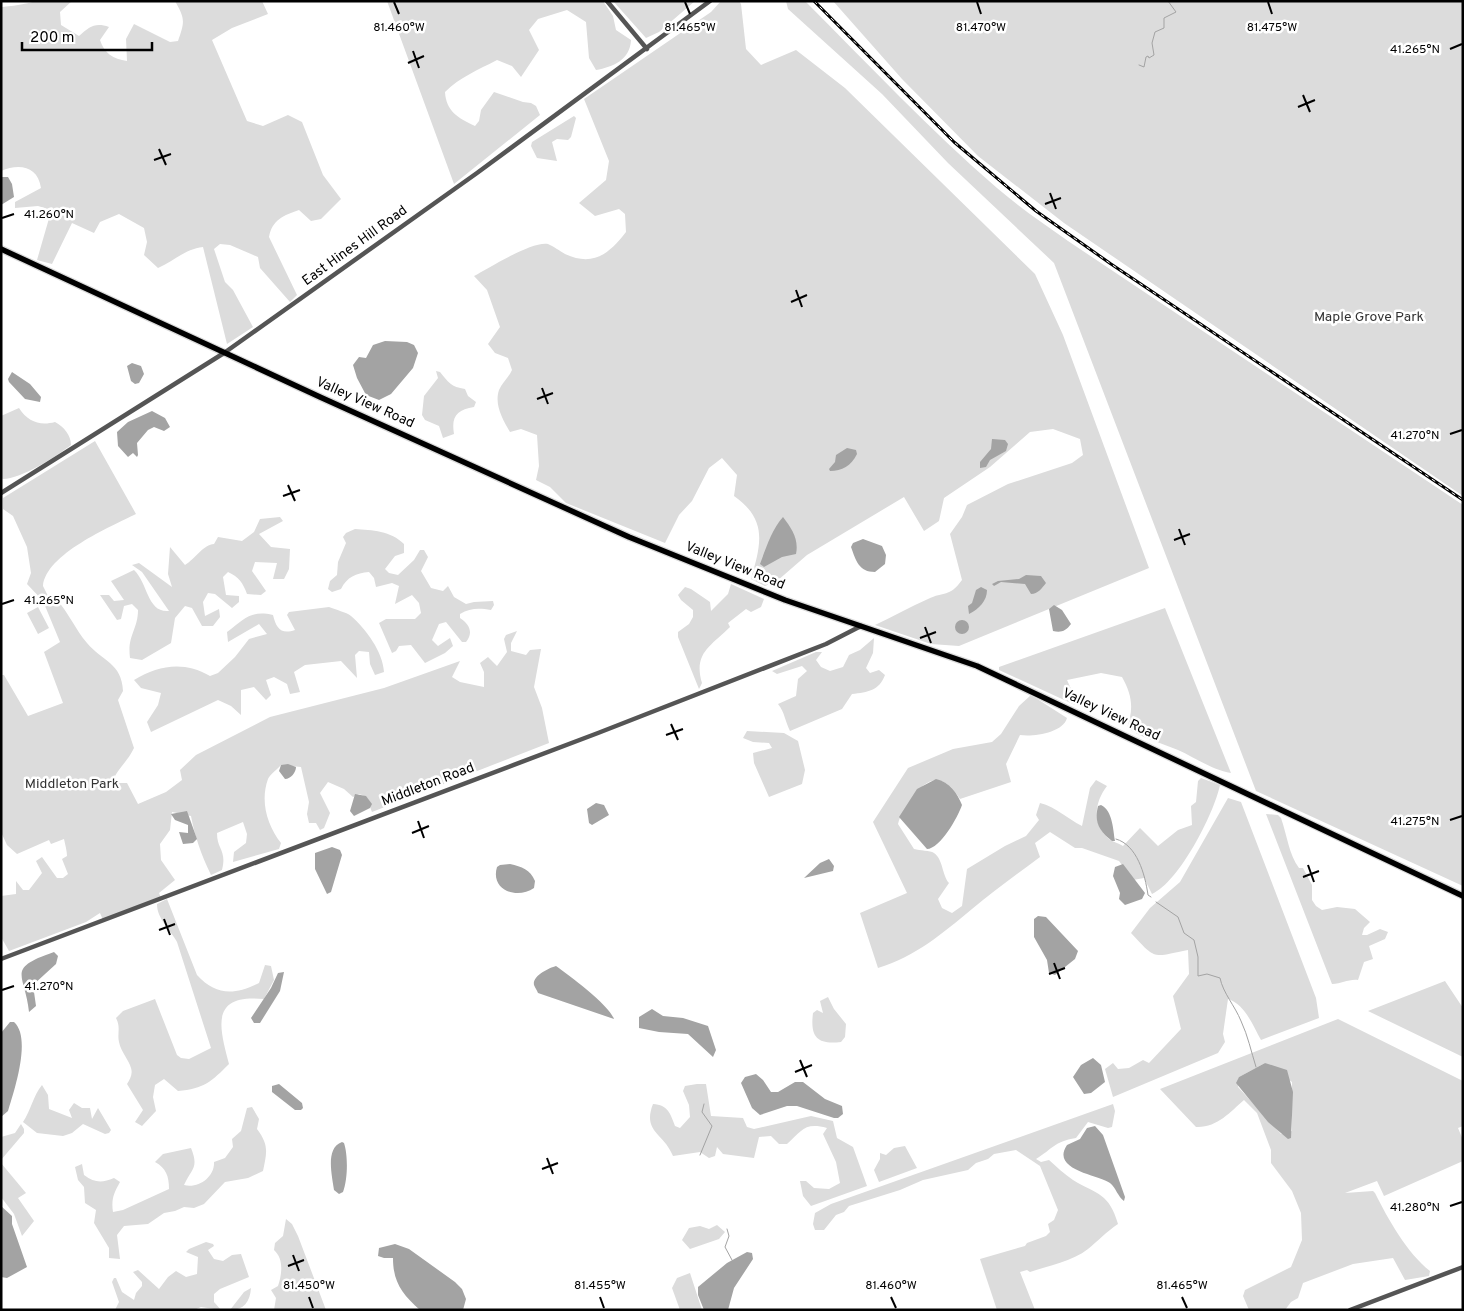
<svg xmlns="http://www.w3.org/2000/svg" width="1464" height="1311" font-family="Overpass,sans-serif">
	<rect width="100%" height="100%" fill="#fff"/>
	<path fill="#dcdcdc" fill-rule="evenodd" d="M 35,1 L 72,1 L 60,12 L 61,25 L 79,36 C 89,27 95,22 109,27 L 100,40 C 104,53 113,59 127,61 L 126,39 L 134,24 L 170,42 L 178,41 C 185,21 185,19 175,1 L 262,1 L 268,14 L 232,28 L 212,40 L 247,121 L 263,126 L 288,115 L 302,122 L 323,175 L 341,199 L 321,219 L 311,221 L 299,210 C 284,215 272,220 269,237 L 297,295 L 290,302 L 260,268 L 258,257 L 230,245 L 220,244 L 214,249 L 225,282 L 233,290 L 253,327 L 227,344 L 203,247 C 185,249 174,261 158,268 L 144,255 L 147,242 L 144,228 L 119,214 L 100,222 L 94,233 L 72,223 L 52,264 L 37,260 L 50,215 L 48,209 L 38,206 L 15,208 L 15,202 L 41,188 C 38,166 19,163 1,171 L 1,7 C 7,7 33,3 35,1 Z
		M 387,1 L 603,1 L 613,16 L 616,30 L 631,40 C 630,60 613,67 596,70 L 589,58 L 586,22 L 567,10 L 538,19 L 529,30 L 539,50 L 521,77 L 512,66 L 497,60 C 478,70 460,77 445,92 C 446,111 458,118 475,126 L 479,121 L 481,110 L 494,92 L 523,102 L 531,103 L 536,106 L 540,115 L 454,184 Z
		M 613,1 L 695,1 L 659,32 L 646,38 Z
		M 721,1 L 739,1 L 741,4 L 746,49 L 761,65 L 796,50 L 845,88 L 1035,274 L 1063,335 L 1149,568 L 959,646 L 931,644 L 875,625 C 892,617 910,607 928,599 C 944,591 949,598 962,580 L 950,534 L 962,517 L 967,505 L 1008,484 L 1072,463 L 1083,455 L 1080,439 L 1053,429 L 1030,432 L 990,467 L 944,498 L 939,521 L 924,531 L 904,497 L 807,555 L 777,581 L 765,586 L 751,579 C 761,544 768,520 734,496 L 737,475 L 722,458 L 709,468 L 692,501 L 679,515 L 665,543 L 566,503 L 550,487 L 536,480 L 539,466 L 537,435 L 521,429 L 510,432 C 503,420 494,405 499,390 C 502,383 509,377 512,370 L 508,358 L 495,353 L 488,344 L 500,327 L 487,290 L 474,276 C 489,268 532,241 548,244 C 553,246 560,251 565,254 C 593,267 609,254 626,232 L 625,214 L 619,209 L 595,216 L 579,203 L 606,180 L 609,161 L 584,99 L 711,12 Z
		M 786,1 L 805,1 C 868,64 930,130 997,188 C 1019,207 1044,224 1068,241 L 1463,505 L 1463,886 L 1256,791 L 1054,263 L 948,163 L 882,94 L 788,9 Z
		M 833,1 L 1463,1 L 1463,496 L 1064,223 L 978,156 L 902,79 Z
		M 574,116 L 576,118 L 571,137 L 568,140 L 557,139 L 552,142 L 557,161 L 537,158 L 531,146 L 532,142 Z
		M 436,371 L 440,372 C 448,382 451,387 465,389 L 468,396 L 476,402 L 474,407 C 457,410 451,416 454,434 L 443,438 L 439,426 L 425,420 L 422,415 L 424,396 L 438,378 Z
		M 19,408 C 28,422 40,426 55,422 C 64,427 71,435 71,445 C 57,456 21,479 3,479 L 1,478 L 1,416 Z
		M 95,441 L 136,514 C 110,527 46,554 43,586 L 50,600 L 56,599 C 69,613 75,629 87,643 C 102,661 122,663 123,691 L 118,700 L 134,748 C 129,759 120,767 115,776 L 118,783 L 127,783 L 138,804 L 166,792 L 182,780 L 180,770 L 196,755 L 270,717 L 384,688 L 460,661 L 452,677 L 460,682 L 484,687 L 484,672 L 480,663 L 488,657 L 497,666 L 507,652 L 504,639 L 506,635 L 517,631 L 511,643 L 511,651 L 526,655 L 530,650 L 541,649 L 534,687 L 542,708 L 549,743 L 372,812 C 368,803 372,798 359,794 L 353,797 L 344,789 L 328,782 L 320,793 L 330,813 L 324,828 L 320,830 L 316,823 L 309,823 L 307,814 L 309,802 L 301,767 L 281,765 C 277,770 270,774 268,779 C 260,801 267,825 281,843 L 279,849 L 233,862 L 234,852 L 246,843 L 247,834 L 243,822 L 217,833 C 217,850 227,850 222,870 L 211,875 C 201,854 195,837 191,816 L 172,812 L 170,830 L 160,844 L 161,860 L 175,880 L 159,893 L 161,898 L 103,920 L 100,913 L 86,922 L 9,951 L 1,937 L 1,896 L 16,894 L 16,881 L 23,890 L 29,890 L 42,873 L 36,861 L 42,857 L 57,878 L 63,878 L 68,874 L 62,859 L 67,856 C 67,851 65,844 64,839 L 51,844 L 49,840 L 17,854 L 7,845 L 1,832 L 1,675 L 4,675 L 28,716 L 63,703 L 44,652 L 60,642 L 43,601 L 27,584 L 31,573 L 27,547 L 13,516 L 3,509 L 3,498 Z
		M 280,517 L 283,521 L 259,534 L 271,547 L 290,549 L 289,569 L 284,579 L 273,579 L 277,563 L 255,562 L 252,571 L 266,591 L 261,595 L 247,594 C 243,583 239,577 228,572 L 223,577 L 226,595 L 239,596 L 239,602 L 232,608 L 215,594 L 208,593 L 203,602 L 205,616 L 219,609 L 220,617 L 213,626 L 202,626 L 192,608 L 185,606 L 175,618 L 171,643 L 142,660 L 130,658 C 127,635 138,630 138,610 L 132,604 L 124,606 L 121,619 L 117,620 L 100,595 L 109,595 L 114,601 L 124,600 L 111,581 L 134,570 C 148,583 147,613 169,611 L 142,572 L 132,565 L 139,563 L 172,587 L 168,574 L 170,547 L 185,565 C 195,559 204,544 214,544 L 218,537 L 242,541 L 254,532 L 260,519 Z
		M 355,529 C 372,530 391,531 404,544 L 404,553 L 395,556 L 385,569 L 389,573 L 398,575 L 414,560 L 420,550 L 424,550 L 428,557 L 421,571 L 431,588 L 443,591 L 448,586 L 454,597 L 466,604 L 474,602 L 493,601 L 494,605 L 491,610 C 479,608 470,608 460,614 L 460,618 C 469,624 474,632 466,642 L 462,642 L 446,622 L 439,624 L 432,640 L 438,646 L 450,638 L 453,646 L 445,653 L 425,663 L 411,645 L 399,646 L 396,651 L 392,653 L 379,623 L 386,619 L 415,619 L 421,613 L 419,603 L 412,595 L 395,604 L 399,586 L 392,583 L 376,587 L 374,578 L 369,572 C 356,573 347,577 341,589 L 332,592 L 328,589 L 330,581 L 337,575 L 338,562 L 346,543 L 343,537 L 346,533 Z
		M 731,584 L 764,599 L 761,607 L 751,612 L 746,609 L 728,623 L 730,627 C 711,646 693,653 702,683 L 699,689 L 678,637 L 678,632 L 689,624 L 693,617 L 693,610 L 681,600 L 678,595 L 685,587 L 691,589 L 710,602 L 711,611 L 728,594 Z
		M 38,607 L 49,628 L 38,634 L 27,613 Z
		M 329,607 C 336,610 346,612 351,616 C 366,629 383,652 384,672 L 375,675 L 370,664 L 369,652 L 359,651 L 355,655 L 357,678 L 341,661 L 305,665 L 294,672 L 300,692 L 290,694 L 287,684 L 274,677 L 266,680 L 271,695 L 266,700 L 254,687 L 241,690 L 241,715 L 231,706 L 218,700 L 151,732 L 147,722 L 158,705 L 161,693 L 141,688 L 134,680 C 159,665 184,661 210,676 L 218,673 L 235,657 L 249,639 L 267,634 L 259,624 L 228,642 L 227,632 C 245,619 250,610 273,615 C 276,628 281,635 295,630 L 287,615 L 289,612 Z
		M 1165,608 L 1231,773 C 1212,770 1196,758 1178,750 C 1161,743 1142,738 1127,728 C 1134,708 1132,695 1122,677 L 1101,673 L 1067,680 L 1077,702 L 1075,705 L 999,670 L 999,667 Z
		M 874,638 L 873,653 L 866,668 L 870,673 L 879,670 L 885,675 C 879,691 868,692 852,694 L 842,709 L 790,731 C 785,721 785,713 778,704 L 796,696 L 798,679 L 807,671 L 802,666 L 777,674 L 772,671 L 816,652 L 822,652 L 816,660 L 821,667 L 830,671 L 843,667 L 849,655 L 860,650 Z
		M 1031,695 L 1067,718 C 1063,733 1033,737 1020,735 L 1006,764 L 1011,782 L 960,799 C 943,772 927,776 911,800 C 906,808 900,815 898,824 L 914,849 C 920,851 930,850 934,853 C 943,859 942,875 949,883 L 938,899 L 942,908 L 952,913 L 962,906 L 967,869 L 1005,846 L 1026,836 L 1039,820 L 1036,815 L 1040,803 C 1056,807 1068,819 1082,826 L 1090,788 L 1096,780 L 1107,786 C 1094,803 1092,824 1109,839 C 1113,842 1118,843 1123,846 L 1140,828 L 1158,846 L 1178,830 L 1192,825 L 1191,806 L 1196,802 L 1198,781 L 1201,778 L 1220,785 C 1214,814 1179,882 1152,894 L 1144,878 L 1133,880 L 1119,861 L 1082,848 L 1075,848 L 1050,832 L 1035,843 L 1040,857 C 1017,874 994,891 972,909 C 943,933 915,957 878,968 L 860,913 L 907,893 L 873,822 L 908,768 L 953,749 L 992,742 L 1001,734 L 1019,706 Z
		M 747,731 L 784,733 L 798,741 L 805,770 L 802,784 L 769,797 L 754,763 L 753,753 L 772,748 L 769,743 L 753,742 L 743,738 Z
		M 1228,798 L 1241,802 L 1316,998 L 1319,1018 L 1261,1040 C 1253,1026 1245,1004 1228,999 L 1223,1034 L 1225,1042 L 1218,1053 L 1113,1097 L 1105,1069 L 1113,1063 L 1118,1069 L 1129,1068 L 1143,1060 L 1149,1063 L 1181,1029 L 1173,996 L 1189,974 L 1188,950 C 1152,957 1157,961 1131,933 L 1150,908 L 1180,882 Z
		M 1266,814 L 1278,815 L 1281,818 C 1287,835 1289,855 1299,868 L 1303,868 L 1312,885 L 1312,900 L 1316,906 L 1322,910 L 1337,907 L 1355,909 L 1370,922 L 1364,928 L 1362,935 L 1367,935 L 1380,929 L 1388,932 L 1385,939 L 1369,946 L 1373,959 L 1364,962 L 1358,980 C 1348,979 1342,984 1332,984 Z
		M 167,899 L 197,975 C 216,996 235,995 259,983 L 265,965 L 271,966 L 274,980 L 264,999 C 210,994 219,1026 229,1064 C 212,1081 204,1089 178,1091 L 164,1079 L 155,1085 L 153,1097 L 156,1111 L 142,1126 L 135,1122 L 143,1110 L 127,1084 C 130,1079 133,1074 131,1068 C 129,1060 121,1052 119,1042 C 117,1034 121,1027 116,1018 L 123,1011 L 155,999 L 177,1055 L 181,1058 L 189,1059 L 211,1048 L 177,942 C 170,929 157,919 157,904 Z
		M 1445,981 L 1463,1008 L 1463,1057 L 1368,1011 Z
		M 828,997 L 834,1009 L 846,1024 L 845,1037 L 841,1042 C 817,1045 810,1037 813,1013 L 817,1010 L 823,1013 L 820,1001 Z
		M 1338,1019 L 1463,1081 L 1463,1126 L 1458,1128 L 1463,1140 L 1463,1161 L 1384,1196 L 1377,1181 L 1345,1193 L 1373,1191 L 1375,1193 C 1388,1219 1407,1253 1430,1271 L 1429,1276 L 1405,1280 L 1393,1258 L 1353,1264 L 1303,1283 L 1298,1298 L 1291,1302 L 1285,1310 L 1249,1310 L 1243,1296 L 1245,1290 L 1291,1267 L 1302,1240 L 1301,1213 L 1292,1191 L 1271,1163 L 1271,1150 L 1257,1113 L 1244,1100 C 1230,1112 1217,1128 1196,1127 L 1160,1089 ZM 1265,1063 L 1292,1082 L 1292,1131 L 1281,1134 L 1238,1087 L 1239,1077 Z
		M 697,1084 L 706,1084 L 711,1116 L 743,1118 L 747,1127 L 754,1129 L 811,1116 L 833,1121 L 837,1138 L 853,1147 L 867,1186 L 811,1206 L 803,1196 L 800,1181 L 806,1181 L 814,1188 L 829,1189 L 840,1183 L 836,1162 L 823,1134 L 827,1128 C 804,1122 802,1131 787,1144 L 779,1144 L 771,1136 L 759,1137 L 754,1158 L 723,1154 L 717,1147 L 715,1156 L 709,1158 L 700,1152 L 673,1156 C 664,1133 642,1132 653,1104 C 668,1105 670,1113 675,1126 L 680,1128 L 690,1117 L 689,1105 L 683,1091 L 685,1086 Z
		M 42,1085 L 48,1095 L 49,1109 L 72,1118 L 69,1110 L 74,1103 L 82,1108 L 90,1108 L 92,1119 L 98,1108 L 111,1130 L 109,1133 L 105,1134 L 83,1124 L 72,1133 L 63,1136 L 37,1133 L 23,1122 C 31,1110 33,1096 42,1085 Z
		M 1113,1104 L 1115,1111 L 1112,1127 L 1108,1128 L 1088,1122 L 1076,1138 C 1053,1142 1054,1148 1036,1159 L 1041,1162 L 1049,1160 C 1057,1167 1064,1174 1073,1180 C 1098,1195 1109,1193 1118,1224 C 1106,1232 1098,1241 1088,1249 C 1073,1261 1048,1266 1030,1272 L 1027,1270 L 1020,1272 L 1035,1310 L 997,1310 L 980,1259 L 1025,1246 L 1027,1243 L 1046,1236 L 1050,1232 L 1048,1224 L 1054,1220 L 1058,1210 L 1040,1166 L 1016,1150 L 994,1154 L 988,1159 L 976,1163 L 968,1170 L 923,1180 L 900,1190 L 849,1206 L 844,1212 L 836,1215 L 824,1230 L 815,1230 L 813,1224 L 815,1213 L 831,1204 Z
		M 252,1107 L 259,1119 L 257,1129 C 269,1145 267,1152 263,1171 L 248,1178 L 225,1182 L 204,1204 L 194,1208 L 184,1207 L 175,1211 L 164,1213 L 148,1224 L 124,1226 L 117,1235 L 120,1259 L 109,1258 L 109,1248 L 94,1223 L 96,1210 L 85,1203 L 84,1187 L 78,1180 L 75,1167 L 82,1164 L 84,1175 C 95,1183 102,1183 114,1178 L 120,1182 C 114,1193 111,1199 113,1212 L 123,1210 L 169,1189 C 169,1176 166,1168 155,1162 L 163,1154 L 191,1148 C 199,1168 192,1168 184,1185 C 198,1189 215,1177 214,1162 L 225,1158 L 233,1147 L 232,1139 L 241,1131 L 247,1108 Z
		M 21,1124 L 24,1129 L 24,1133 L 1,1160 L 1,1137 L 15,1133 Z
		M 905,1146 L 917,1168 L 879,1182 L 874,1170 L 880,1159 L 880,1153 L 886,1155 L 894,1148 Z
		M 1,1163 L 26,1193 L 18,1198 L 34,1221 L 22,1236 L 14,1214 L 1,1197 Z
		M 286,1219 L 292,1224 L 298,1236 L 326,1310 L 274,1310 L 276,1298 L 271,1290 L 278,1286 C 282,1274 284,1259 274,1250 L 275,1243 L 283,1236 Z
		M 717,1225 L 725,1232 L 719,1239 L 690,1249 L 682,1240 L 689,1228 L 700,1226 L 709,1229 Z
		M 206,1242 L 213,1244 L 214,1246 L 208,1250 L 214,1259 L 223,1261 L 232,1255 L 241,1254 L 249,1277 L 220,1289 L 214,1294 L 214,1302 L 221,1310 L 201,1307 L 194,1310 L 115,1310 L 119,1302 L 112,1282 L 114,1278 L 116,1278 L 122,1292 L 134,1300 L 136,1293 L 142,1286 L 142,1282 L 133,1272 L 138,1270 L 159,1289 L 168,1277 L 176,1271 L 186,1277 L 197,1274 L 198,1257 L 186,1252 L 189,1249 Z
		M 690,1273 L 702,1310 L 680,1310 L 672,1288 L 677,1278 Z
		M 251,1288 C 250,1302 244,1310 230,1310 L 244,1292 Z"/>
	<path fill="#a3a3a3" d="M 1,177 L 8,177 L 12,184 L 14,197 L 1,205 Z
		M 385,341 L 407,342 L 414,345 L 418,353 L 413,368 L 391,394 L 379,400 L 366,395 L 357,378 L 353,365 L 359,357 L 366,358 L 373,345 Z
		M 132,363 L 141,366 L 144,374 L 139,383 L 135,384 L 131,381 L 127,366 Z
		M 12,372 L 30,384 L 41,397 L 40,402 L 25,399 L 9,382 L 8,379 Z
		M 152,411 L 165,418 L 170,427 L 164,431 L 154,427 L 148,430 L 137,443 L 138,455 L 137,457 L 133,453 L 128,457 L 118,446 L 117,432 L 128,422 Z
		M 992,439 L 1005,440 L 1008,444 L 1006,451 L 990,460 L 986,467 L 980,468 L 980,462 L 991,449 Z
		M 847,448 L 856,450 L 857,454 C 851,466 842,471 830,471 L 829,469 L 835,462 L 836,455 Z
		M 783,517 C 792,529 799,539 796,554 L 782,557 L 764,567 L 760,564 C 766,548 772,529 783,517 Z
		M 863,539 L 882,546 L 886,555 L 885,564 L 875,572 C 859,572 856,561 851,547 L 853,543 Z
		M 1026,575 L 1041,576 L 1046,583 C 1042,588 1038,594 1031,594 L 1025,584 L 1001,582 L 994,586 L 992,584 L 998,581 L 1019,579 Z
		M 981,587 L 987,590 C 987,601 979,609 969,614 L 968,606 L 972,603 L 976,590 Z
		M 1054,605 L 1062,610 L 1071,624 C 1066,631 1061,633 1053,631 L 1049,609 Z
		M955 627a7 7 0 1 1 14 0a7 7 0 1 1-14 0Z
		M 288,764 L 296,767 C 296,772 291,779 285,779 L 279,771 L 281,765 Z
		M 936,779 C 950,782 957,793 962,805 C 958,817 940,849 927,849 L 899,817 L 917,789 Z
		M 355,794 L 366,796 L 372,804 L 370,808 L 354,816 L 350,811 Z
		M 596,803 L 604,805 L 609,815 L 592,825 L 589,823 L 587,809 Z
		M 1101,805 C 1113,811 1113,830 1115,841 L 1112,841 C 1099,831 1094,822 1098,806 Z
		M 187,811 L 197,839 L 193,843 L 183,844 L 179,832 L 188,833 L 188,825 L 175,820 L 171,814 Z
		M 332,847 L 340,850 L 342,855 L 331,892 L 327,894 L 315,869 L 315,853 Z
		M 829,859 L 834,866 L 833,871 L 804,878 L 820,863 Z
		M 510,864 C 522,867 530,869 535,881 L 534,888 C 517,900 490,890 497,867 L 500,865 Z
		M 1123,864 L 1145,893 L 1142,899 L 1125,905 L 1119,899 L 1120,893 L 1113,876 L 1115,867 Z
		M 1038,916 L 1046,917 L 1078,951 L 1075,959 L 1055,975 L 1049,973 L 1047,960 L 1034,937 L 1034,919 Z
		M 54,952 L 58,956 L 56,964 L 33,985 L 36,1006 L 29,1012 C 25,973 5,969 54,952 Z
		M 556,966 C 570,976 609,1005 614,1019 L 538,993 C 537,990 535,988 534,985 C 532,976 549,968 556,966 Z
		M 284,972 L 280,991 L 260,1023 L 254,1023 L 251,1018 L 271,988 L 278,973 Z
		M 652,1009 L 663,1016 L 683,1018 L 708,1026 L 716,1050 L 713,1057 L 688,1034 L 659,1032 L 639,1028 L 639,1017 Z
		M 10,1022 L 14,1022 C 32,1038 14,1091 8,1111 L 1,1117 L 1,1033 Z
		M 1093,1058 L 1101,1065 L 1105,1082 L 1091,1093 L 1084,1094 L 1073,1077 L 1081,1065 Z
		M 1265,1063 L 1287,1070 L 1293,1092 L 1291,1138 L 1288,1139 L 1268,1122 L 1236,1083 L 1239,1077 Z
		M 756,1074 L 763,1080 L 771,1092 L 778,1092 L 795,1082 L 803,1082 L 825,1099 L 842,1106 L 843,1114 L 838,1118 L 834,1118 L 797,1106 L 787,1106 L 760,1115 L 752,1108 L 741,1083 L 745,1077 Z
		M 279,1084 L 302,1103 L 303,1108 L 301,1110 L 295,1110 L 272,1092 L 272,1086 Z
		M 1095,1126 L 1103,1135 L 1125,1197 L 1124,1201 C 1118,1197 1116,1188 1110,1183 C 1099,1175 1050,1170 1067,1145 L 1080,1139 L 1087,1128 Z
		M 342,1142 L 344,1143 C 348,1155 348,1179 343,1192 L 339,1194 L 334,1190 C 332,1175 325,1148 342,1142 Z
		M 1,1206 L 12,1216 L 12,1224 L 27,1267 L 7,1278 L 1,1277 Z
		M 395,1244 L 409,1249 L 455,1282 L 462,1289 L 466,1299 L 463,1310 L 420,1310 C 402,1294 393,1282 393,1258 L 384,1258 L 378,1256 L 379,1248 Z
		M 747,1252 L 752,1253 L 753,1259 L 734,1288 L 728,1310 L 704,1310 L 698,1295 L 698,1287 L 727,1263 Z"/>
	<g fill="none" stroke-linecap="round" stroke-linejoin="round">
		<path stroke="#a3a3a3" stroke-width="1" d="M 1139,65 L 1144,67 L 1146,57 L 1148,56 L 1149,58 L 1154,55 L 1152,43 L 1155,32 L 1164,28 L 1164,18 L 1176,12 L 1168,1
			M 1116,839 C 1137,845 1145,874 1148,895 L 1151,897
			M 1156,902 L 1178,917 L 1184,933 L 1194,940 L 1198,957 L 1198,976 L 1207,974 L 1220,978 C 1223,993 1235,1006 1241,1021 C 1248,1036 1251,1051 1256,1067
			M 700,1155 L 712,1126 L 702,1112 L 704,1104
			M 727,1229 L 729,1236 L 725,1247 L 732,1260"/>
		<g stroke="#dbdbdb" stroke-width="8">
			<path id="major" d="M 1,249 L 320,397 L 629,537 L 785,600 L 977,666 L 1463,896"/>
		</g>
		<path stroke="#555" stroke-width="4.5" d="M 607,1 L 647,49
			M 1,493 L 224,353 L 477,173 L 710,1
			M 1,959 L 598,733 L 826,644 L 861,626
			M 1350,1310 L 1463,1267"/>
		<use href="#major" stroke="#000" stroke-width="5.5"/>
		<g stroke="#000" stroke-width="3">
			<path id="rail" d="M 814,1 L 954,142 L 1036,211 L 1111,264 L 1463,500"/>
		</g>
		<use href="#rail" stroke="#fff" stroke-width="1" stroke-dasharray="4" stroke-linecap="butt"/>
	</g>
	<path fill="none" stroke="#000" stroke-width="2" d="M 394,2 L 399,14M 685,2 L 690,14M 977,2 L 981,14M 1268,2 L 1272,14M 1450,49 L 1462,44M 413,51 L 419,68M 408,63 L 424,56M 1303,95 L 1310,112M 1298,107 L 1315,100M 159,149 L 166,165M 154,160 L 171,154M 1050,193 L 1056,209M 1045,204 L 1061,198M 2,218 L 14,214M 796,290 L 802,307M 791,302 L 807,295M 542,388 L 548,404M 537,399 L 553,393M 1450,434 L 1462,430M 288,485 L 295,501M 283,496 L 300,490M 1179,529 L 1185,545M 1174,540 L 1190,534M 2,604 L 14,600M 925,627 L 931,643M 920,638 L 936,632M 671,724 L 678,740M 666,735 L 683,729M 1450,820 L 1462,816M 418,821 L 424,838M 412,833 L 429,826M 1308,865 L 1314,882M 1303,877 L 1319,871M 164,919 L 170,935M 159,930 L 175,924M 1054,963 L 1060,979M 1049,974 L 1065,968M 2,990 L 14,986M 800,1060 L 807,1077M 795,1072 L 812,1065M 547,1158 L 553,1174M 542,1169 L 558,1163M 1450,1206 L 1462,1202M 293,1255 L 299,1271M 288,1266 L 304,1260M 309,1297 L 313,1308M 600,1297 L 604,1308M 891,1297 L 896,1308M 1182,1297 L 1187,1308"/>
	<g text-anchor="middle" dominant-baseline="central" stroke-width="5" stroke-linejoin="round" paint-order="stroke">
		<g font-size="14" fill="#000" stroke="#fff">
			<text transform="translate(355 246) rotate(-36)">East Hines Hill Road</text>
			<text transform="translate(365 403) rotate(24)">Valley View Road</text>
			<text transform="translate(735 566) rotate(22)">Valley View Road</text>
			<text transform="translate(1111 715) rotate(25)">Valley View Road</text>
			<text transform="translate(428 785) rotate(-21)">Middleton Road</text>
		</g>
		<g font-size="14" fill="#333" stroke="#fff">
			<text x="1369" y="317">Maple Grove Park</text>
			<text x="72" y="784">Middleton Park</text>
		</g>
	</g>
	<g font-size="12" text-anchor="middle" fill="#000" stroke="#fff" stroke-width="5" stroke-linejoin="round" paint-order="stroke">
		<text x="399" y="31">81.460°W</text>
		<text x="690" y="31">81.465°W</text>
		<text x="981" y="31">81.470°W</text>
		<text x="1272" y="31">81.475°W</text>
		<text x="1415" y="53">41.265°N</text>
		<text x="49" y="218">41.260°N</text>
		<text x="1415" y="439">41.270°N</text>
		<text x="49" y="604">41.265°N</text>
		<text x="1415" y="825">41.275°N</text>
		<text x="49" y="990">41.270°N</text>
		<text x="1415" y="1211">41.280°N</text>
		<text x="309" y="1289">81.450°W</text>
		<text x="600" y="1289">81.455°W</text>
		<text x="891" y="1289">81.460°W</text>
		<text x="1182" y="1289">81.465°W</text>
	</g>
	<rect width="1464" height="1311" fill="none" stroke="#000000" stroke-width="5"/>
	<path d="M22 42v8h130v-8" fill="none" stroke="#000000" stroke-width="2.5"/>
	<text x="30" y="42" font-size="15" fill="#000000" stroke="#ffffff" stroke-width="4" paint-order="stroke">200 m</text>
</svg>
